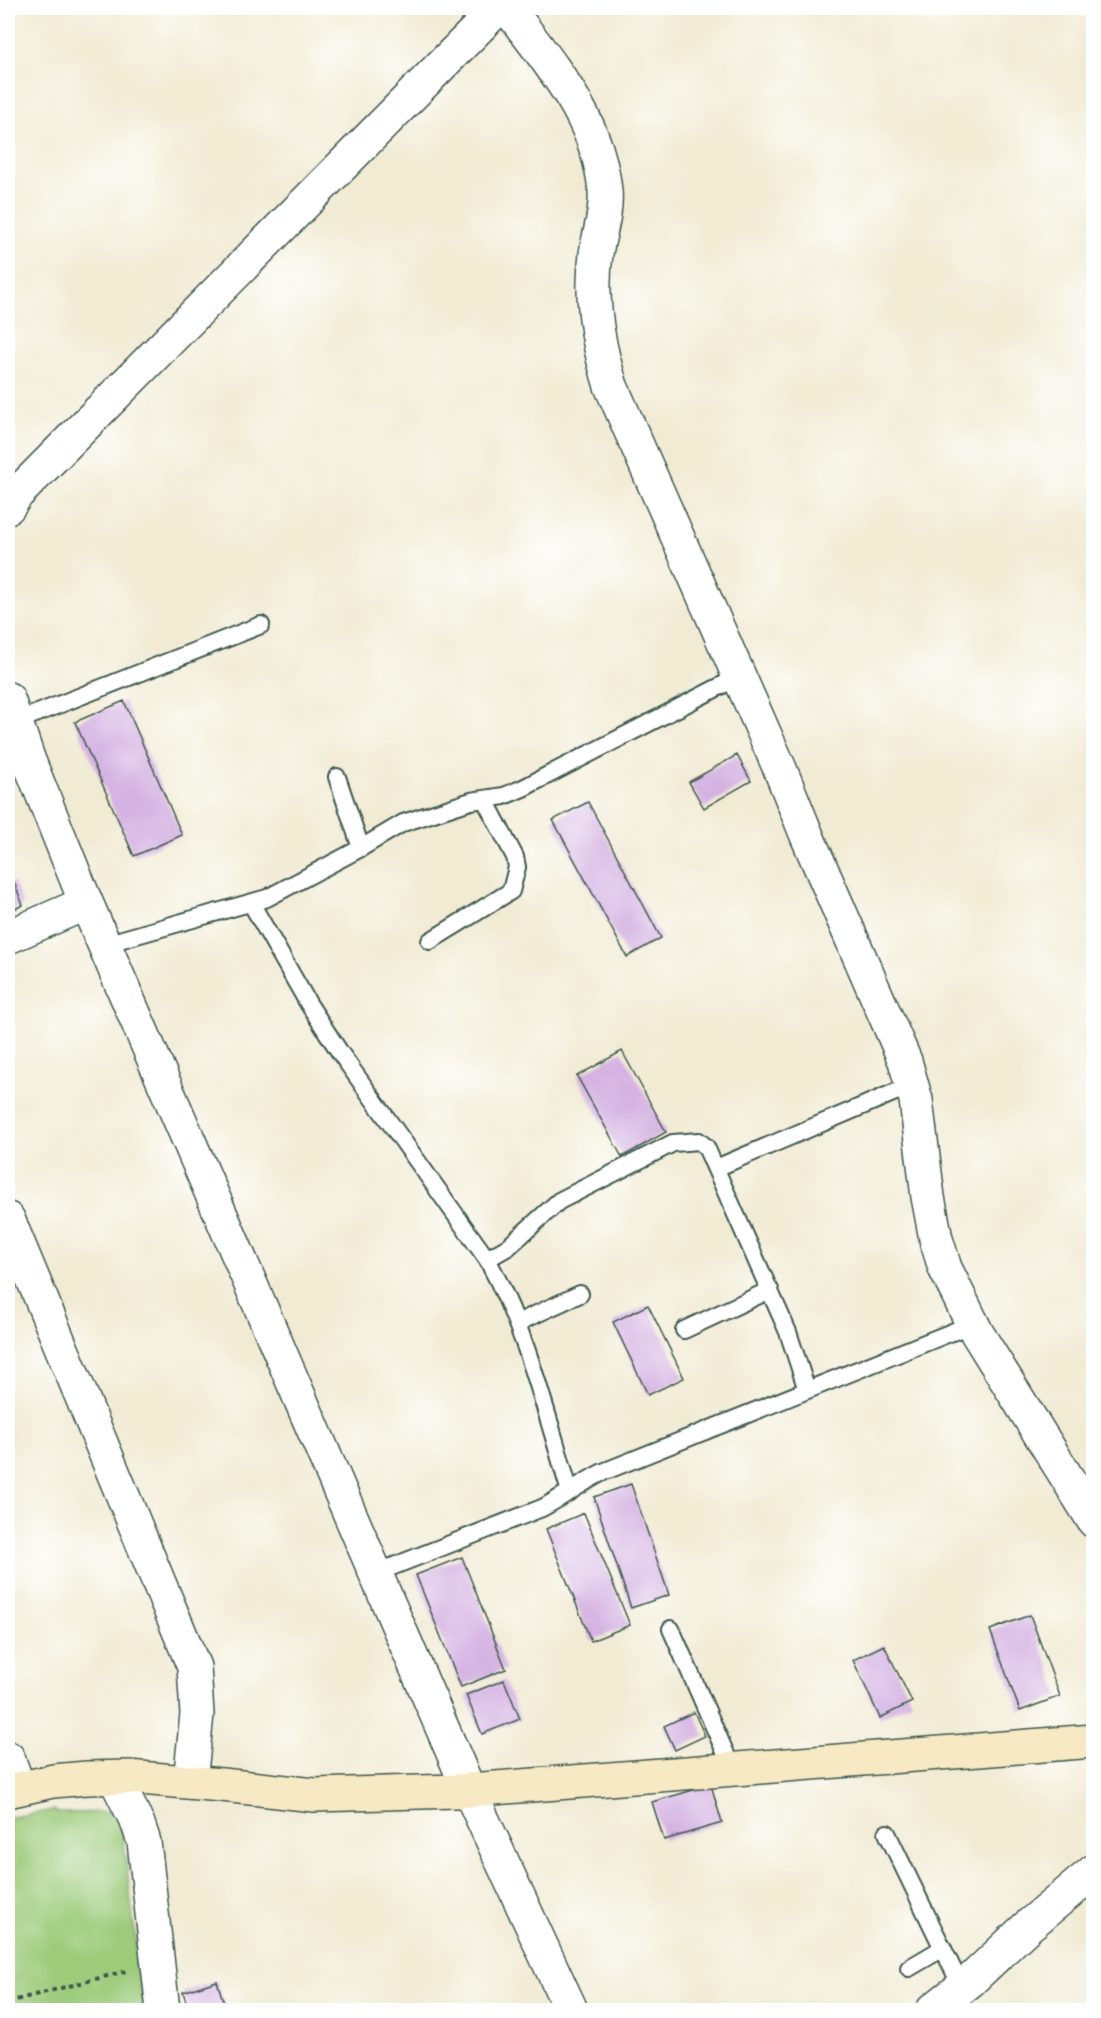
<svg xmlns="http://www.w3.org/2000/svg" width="1101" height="2018" font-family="'Playpen Sans',sans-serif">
	<rect width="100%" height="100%" fill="#fff"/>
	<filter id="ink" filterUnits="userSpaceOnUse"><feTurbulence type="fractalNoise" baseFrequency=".0167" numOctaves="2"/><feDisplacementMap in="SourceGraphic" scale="12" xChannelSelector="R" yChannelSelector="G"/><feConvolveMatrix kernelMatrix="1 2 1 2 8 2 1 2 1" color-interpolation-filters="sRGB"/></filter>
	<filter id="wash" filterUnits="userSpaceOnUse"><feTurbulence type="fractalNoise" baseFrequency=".008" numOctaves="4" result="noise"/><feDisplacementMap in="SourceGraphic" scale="24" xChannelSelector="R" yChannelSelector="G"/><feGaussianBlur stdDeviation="1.35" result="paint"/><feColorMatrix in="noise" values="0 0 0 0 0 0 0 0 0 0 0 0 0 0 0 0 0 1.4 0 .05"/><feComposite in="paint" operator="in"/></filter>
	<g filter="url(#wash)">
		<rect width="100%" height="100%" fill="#f1ebd4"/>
		<path fill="#9dcb7a" stroke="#5e8457" stroke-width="1.5" d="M 54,1810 L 58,1813 L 120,1812 L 144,2010 L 8,2010 L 8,1818 Z"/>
		<g id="blocks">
			<path fill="#d4b2e2" d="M 124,701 L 182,835 L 134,856 L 75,722 Z
				M 737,755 L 751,781 L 704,808 L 689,782 Z
				M 588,802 L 661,938 L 627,957 L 553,820 Z
				M 14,882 L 23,905 L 8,912 L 8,884 Z
				M 622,1051 L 666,1132 L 622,1157 L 577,1076 Z
				M 648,1305 L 684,1378 L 648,1395 L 613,1322 Z
				M 631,1484 L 669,1595 L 631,1608 L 594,1497 Z
				M 584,1513 L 630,1625 L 591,1641 L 546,1529 Z
				M 462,1557 L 506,1669 L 461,1687 L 416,1575 Z
				M 1030,1615 L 1060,1696 L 1020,1711 L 990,1630 Z
				M 884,1645 L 912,1702 L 880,1718 L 853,1660 Z
				M 504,1680 L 520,1719 L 482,1734 L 466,1695 Z
				M 694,1712 L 705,1736 L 675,1750 L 664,1726 Z
				M 711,1785 L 722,1823 L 664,1840 L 652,1802 Z
				M 217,1981 L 226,2010 L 189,2010 L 183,1992 Z"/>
		</g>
	</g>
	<g filter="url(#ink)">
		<use href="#blocks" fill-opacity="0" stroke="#3e574c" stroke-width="1.5"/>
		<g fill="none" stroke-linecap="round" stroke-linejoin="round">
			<g stroke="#3e574c" stroke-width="20">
				<path id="lane" d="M 15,722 L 261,625
					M 337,777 L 361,848
					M 251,903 L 308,1003 L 341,1054 L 487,1259 C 527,1332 546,1413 570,1492
					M 430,941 L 511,891 L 517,867 L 515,857 L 485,800
					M 105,944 L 267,898 L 361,848 L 403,823 L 471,801 L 504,796 L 523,788 L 738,677
					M 716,1168 L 912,1085
					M 487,1259 L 508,1247 L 559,1201 L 673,1143 L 699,1141 L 706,1147 L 788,1332 L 807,1390
					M 517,1323 L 580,1294
					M 684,1330 L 770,1290
					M 376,1573 L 542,1508 C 563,1497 581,1483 603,1472 L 972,1324
					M 671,1629 L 733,1770
					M 887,1833 L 962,1988
					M 909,1968 L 943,1948"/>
			</g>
			<g stroke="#3e574c" stroke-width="36">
				<path id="street" d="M 508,8 C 550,65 598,117 605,191 C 607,213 599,233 596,254 C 590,298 598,345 611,386 L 780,769 L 807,836 L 905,1061 L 916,1100 L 928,1197 L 936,1239 L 945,1268 L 977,1333 L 1094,1521
					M 8,507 L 17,494 L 498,8
					M 8,699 L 29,761 L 82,893 L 469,1790 L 571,2010
					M 8,937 L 86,903
					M 8,1219 L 194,1667 L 197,1714 L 190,1782
					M 8,1758 L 19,1788
					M 115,1778 L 138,1824 L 144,1842 L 163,2010
					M 933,2010 L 970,1981 L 1027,1927 L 1094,1871"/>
			</g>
			<g stroke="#3e574c" stroke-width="36">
				<path id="secondary" d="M 8,1791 L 53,1781 L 87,1778 L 128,1777 L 222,1785 L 314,1795 L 456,1791 L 1094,1741"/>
			</g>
			<path stroke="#3e574c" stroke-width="4" stroke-dasharray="4.5 4.5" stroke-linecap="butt" d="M 8,2002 L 126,1971"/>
			<use href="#lane" stroke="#fff" stroke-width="16"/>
			<use href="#street" stroke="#fff" stroke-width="33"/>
			<use href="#secondary" stroke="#f6e9c3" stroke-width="33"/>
		</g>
	</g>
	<rect width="1101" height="2018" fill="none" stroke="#fff" stroke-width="30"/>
</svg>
